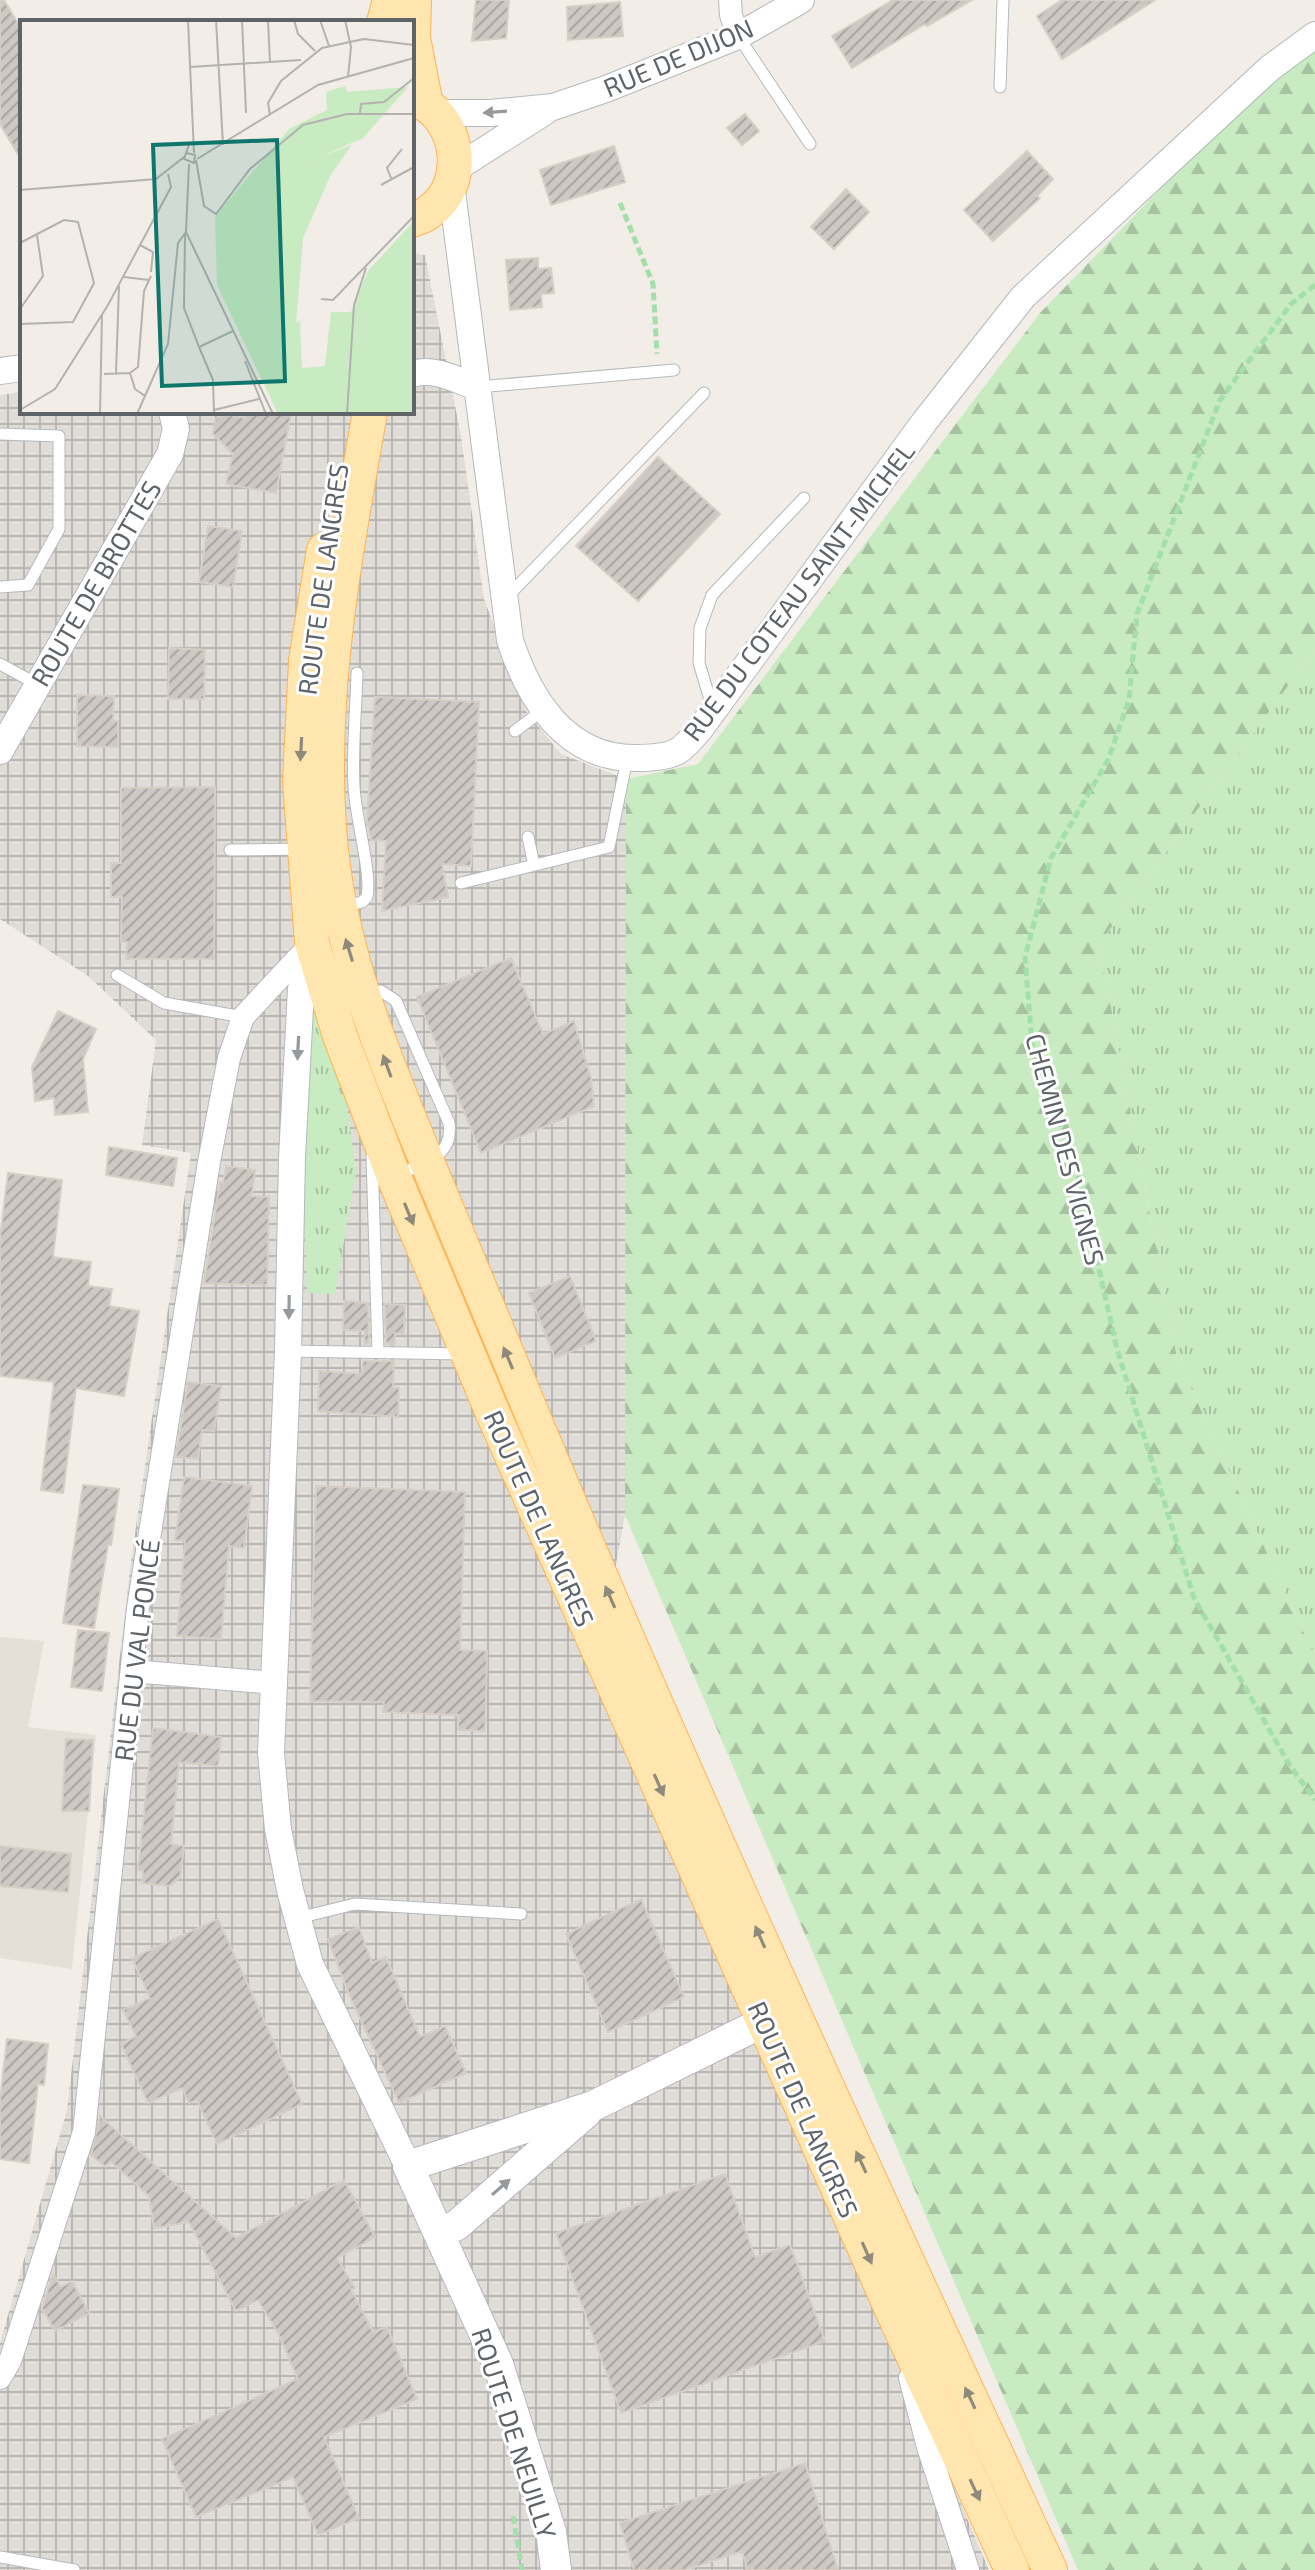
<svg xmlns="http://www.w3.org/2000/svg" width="1315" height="2570" font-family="'Exo 2',sans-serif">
	<defs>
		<pattern id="industrial-grid" width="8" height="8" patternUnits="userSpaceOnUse" patternTransform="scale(2)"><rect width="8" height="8" fill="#e0ddd9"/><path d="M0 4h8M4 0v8" fill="none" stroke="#b9b7b4"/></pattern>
		<pattern id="grass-tufts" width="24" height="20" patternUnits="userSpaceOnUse" patternTransform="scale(2)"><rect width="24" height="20" fill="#c8ebc1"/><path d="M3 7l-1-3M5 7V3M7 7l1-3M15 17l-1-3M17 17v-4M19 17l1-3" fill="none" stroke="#a6c2a1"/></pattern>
		<pattern id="forest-firs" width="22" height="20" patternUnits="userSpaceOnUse" patternTransform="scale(2)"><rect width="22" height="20" fill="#c8ebc1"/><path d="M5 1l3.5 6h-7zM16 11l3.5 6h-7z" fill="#a6c2a1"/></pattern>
		<pattern id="building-hatch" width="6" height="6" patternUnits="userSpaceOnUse" patternTransform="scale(2)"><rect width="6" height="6" fill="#cdc8c3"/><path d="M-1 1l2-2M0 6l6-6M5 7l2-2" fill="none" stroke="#aaa6a2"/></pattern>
	</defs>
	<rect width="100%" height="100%" fill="#f2ede7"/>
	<path fill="url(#industrial-grid)" d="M 412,253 L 425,255 L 461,436 L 484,599 L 526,711 L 561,754 L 626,779 L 625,1515 L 600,1652 L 989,2570 L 0,2570 L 0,2343 L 67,2110 L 131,1561 L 191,1153 L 142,1145 L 156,1040 L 88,976 L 0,919 L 0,395 L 22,392 L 22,412 L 412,412 Z"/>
	<path fill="#e4dfd7" d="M 0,1637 L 44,1641 L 28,1727 L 96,1735 L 72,1969 L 0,1958 Z"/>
	<path fill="url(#grass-tufts)" d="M 1315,649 L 1315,1657 L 1177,1358 L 1099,944 Z
		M 321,1010 L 344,1083 L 356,1172 L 335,1294 L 307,1293 L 301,1120 L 308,1011 Z"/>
	<path fill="url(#forest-firs)" d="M 1315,29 L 1315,649 L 1099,944 L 1177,1358 L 1315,1657 L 1315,2570 L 1078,2570 L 625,1515 L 626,779 L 698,764 L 1040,313 Z"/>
	<path fill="url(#building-hatch)" stroke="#d7cec4" stroke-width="2" d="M 0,0 L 4,0 L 22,30 L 22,161 L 0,124 Z
		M 476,0 L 509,0 L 506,38 L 472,41 Z
		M 893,0 L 972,0 L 927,26 L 925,24 L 852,68 L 832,36 Z
		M 1062,0 L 1155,0 L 1062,59 L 1037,16 Z
		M 620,2 L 623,36 L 568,40 L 567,7 Z
		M 745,114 L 759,131 L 742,145 L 727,128 Z
		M 614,146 L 625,182 L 551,205 L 540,170 Z
		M 1027,151 L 1053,179 L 1037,196 L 1040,198 L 993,241 L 964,210 Z
		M 846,189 L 869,212 L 834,249 L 811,227 Z
		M 538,258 L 538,269 L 551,268 L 554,293 L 541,294 L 542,307 L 510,310 L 506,260 Z
		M 246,412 L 291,414 L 276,493 L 226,484 L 233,454 L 213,434 L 215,420 L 224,414 L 245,418 Z
		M 658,457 L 720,514 L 638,601 L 576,546 Z
		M 208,526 L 242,531 L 233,587 L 199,582 Z
		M 169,648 L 205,650 L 204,699 L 168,699 Z
		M 77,695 L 114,696 L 113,721 L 118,721 L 118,747 L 77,746 Z
		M 375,697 L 479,702 L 471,866 L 442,864 L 448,897 L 382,911 L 386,841 L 371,840 L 367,821 Z
		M 215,787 L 214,959 L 126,959 L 127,942 L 121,942 L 122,897 L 111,897 L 111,863 L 121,863 L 121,788 Z
		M 511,958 L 543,1034 L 574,1021 L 591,1078 L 594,1106 L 481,1153 L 417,997 Z
		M 58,1011 L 96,1029 L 83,1059 L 88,1112 L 55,1115 L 54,1098 L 35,1101 L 32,1067 Z
		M 109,1147 L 177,1158 L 173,1186 L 106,1175 Z
		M 226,1166 L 255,1170 L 252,1196 L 269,1197 L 267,1285 L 204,1283 L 220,1182 L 223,1183 Z
		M 8,1173 L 62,1180 L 53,1257 L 91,1262 L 88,1286 L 112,1289 L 109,1306 L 139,1311 L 124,1396 L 76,1388 L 63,1493 L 41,1490 L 54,1382 L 0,1376 L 0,1238 Z
		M 570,1276 L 596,1341 L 555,1358 L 529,1293 Z
		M 344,1301 L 368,1303 L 369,1344 L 364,1344 L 365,1331 L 343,1330 Z
		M 385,1304 L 405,1305 L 404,1334 L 395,1333 L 395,1344 L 386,1344 Z
		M 363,1361 L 394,1361 L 393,1387 L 399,1388 L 398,1417 L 318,1411 L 319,1371 L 362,1374 Z
		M 188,1382 L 221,1386 L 214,1431 L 202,1430 L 198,1459 L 176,1457 Z
		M 184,1477 L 252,1486 L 244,1548 L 229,1546 L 221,1639 L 177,1636 L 185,1541 L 175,1540 Z
		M 83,1485 L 119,1489 L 111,1545 L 108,1545 L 94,1628 L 63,1623 Z
		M 316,1486 L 465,1492 L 460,1650 L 487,1651 L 485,1731 L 458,1730 L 459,1715 L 383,1712 L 384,1702 L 310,1701 Z
		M 78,1630 L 109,1633 L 102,1691 L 71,1687 Z
		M 153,1728 L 221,1737 L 218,1766 L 179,1762 L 171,1844 L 184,1846 L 180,1877 L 170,1886 L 142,1883 L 143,1871 L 138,1870 Z
		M 66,1739 L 93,1740 L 89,1811 L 62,1811 Z
		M 0,1846 L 71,1854 L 68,1892 L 0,1886 Z
		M 641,1899 L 684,1997 L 608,2032 L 566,1934 Z
		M 218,1919 L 302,2104 L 217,2144 L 197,2100 L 189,2103 L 182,2088 L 148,2103 L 121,2044 L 136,2036 L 123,2010 L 150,1998 L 132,1958 Z
		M 359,1927 L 372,1963 L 386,1957 L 420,2037 L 445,2026 L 466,2073 L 399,2103 L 348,1992 L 328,1939 Z
		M 7,2039 L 48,2044 L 44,2085 L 38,2084 L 29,2163 L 0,2159 L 0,2100 Z
		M 100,2116 L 236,2238 L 344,2180 L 375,2237 L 337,2258 L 355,2288 L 351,2289 L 373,2332 L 387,2327 L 417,2399 L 324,2437 L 359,2518 L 318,2535 L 293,2477 L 196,2517 L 162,2439 L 298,2379 L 279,2335 L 258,2300 L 236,2311 L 189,2222 L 154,2228 L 149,2196 L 111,2162 L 106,2167 L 91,2155 Z
		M 725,2174 L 755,2257 L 790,2245 L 825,2341 L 621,2413 L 556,2233 Z
		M 53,2274 L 61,2287 L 72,2281 L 89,2313 L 55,2331 L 42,2308 Z
		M 805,2463 L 838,2570 L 748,2570 L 742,2551 L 685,2570 L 634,2570 L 620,2523 Z"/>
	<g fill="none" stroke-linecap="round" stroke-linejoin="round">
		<g stroke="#b4b9bc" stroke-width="13">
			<path id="service" d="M 738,36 L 810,144
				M 1000,87 L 1003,0
				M 478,387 L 674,370
				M 0,434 L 59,436 L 59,529 L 28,585 L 0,587
				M 508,596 L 704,393
				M 0,664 L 37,684
				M 712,706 L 699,663 L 700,628 L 712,595 L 804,498
				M 515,731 L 543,710
				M 528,837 L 534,865
				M 230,850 L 302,849
				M 461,883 L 609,847 L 627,759
				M 342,907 L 362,902 L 367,897 C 372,872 355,817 354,786 C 352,749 356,710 357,673
				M 117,975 L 164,1003 L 243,1017
				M 366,992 L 381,991 L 396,1001 L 449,1123 C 454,1158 422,1163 396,1176
				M 372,1156 L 378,1352
				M 289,1351 L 464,1354
				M 298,1918 L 355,1904 L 521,1914
				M 0,2557 L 74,2570"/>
		</g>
		<g stroke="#b4b9bc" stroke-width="24">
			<path id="minor" d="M 730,0 L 731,15 L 738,36
				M 132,1671 L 274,1683
				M 0,2378 L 10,2361 L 84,2132 L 138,1608 L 209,1162 L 229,1058 L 243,1017 L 312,943
				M 910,2378 L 928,2447 L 968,2570"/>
		</g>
		<g stroke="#b4b9bc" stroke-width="28">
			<path id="tertiary" d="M 436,113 L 490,113 L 553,107 L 606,89 L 738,36 L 801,0
				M 455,169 L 546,111
				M 451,184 L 510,640 C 529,699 566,759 636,758 C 648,758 668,757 678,751 C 686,746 694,736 700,729 L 925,421 L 1023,297 L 1270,68 L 1315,35
				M 0,371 L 22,368
				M 412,374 C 434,367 456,380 477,387
				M 0,751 L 170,454 L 176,429 L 172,412
				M 312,943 L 301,989 L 292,1158 L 288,1351 L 271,1753 L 278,1829 L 290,1890 L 310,1964 L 408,2166"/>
		</g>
		<g stroke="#b3b8bc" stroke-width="32">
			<path id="secondary" d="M 439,2234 L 457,2225 L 586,2113
				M 556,2570 L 551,2532 L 498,2364 L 408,2166 L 593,2106 L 786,2011"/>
		</g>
		<g stroke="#ffb352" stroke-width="36">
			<path id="primary" d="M 414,0 L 413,38 L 426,105
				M 384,22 L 390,0
				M 412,98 C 459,113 471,183 429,212 C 425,216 417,218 412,220
				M 370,412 C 345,557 316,702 331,850 C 343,963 387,1065 430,1169 C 459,1237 487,1305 515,1373 C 682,1777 866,2174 1050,2570
				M 324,550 L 306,661 L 300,781 L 312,943 L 340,1036 L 394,1177 L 492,1411 L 894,2314 L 1012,2570"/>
		</g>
		<path stroke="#a3dfa9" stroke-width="5" stroke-dasharray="8 4" stroke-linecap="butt" d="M 620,203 L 653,284 L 657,354
			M 1315,285 L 1291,304 L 1220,400 L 1137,614 L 1129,700 L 1108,760 L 1051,858 L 1025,957 L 1032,1044 L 1077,1171 L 1117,1349 L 1194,1598 L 1289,1764 L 1315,1800
			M 513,2516 L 522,2570"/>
		<use href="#service" stroke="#fff" stroke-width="11"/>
		<use href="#minor" stroke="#fff" stroke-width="22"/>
		<use href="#tertiary" stroke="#fff" stroke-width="26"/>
		<use href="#secondary" stroke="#fff" stroke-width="30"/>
		<use href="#primary" stroke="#ffe5ae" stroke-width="34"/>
	</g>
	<defs><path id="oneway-solid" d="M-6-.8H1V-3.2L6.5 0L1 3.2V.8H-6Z" transform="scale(2)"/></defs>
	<g fill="#969a9d">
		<use href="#oneway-solid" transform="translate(495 112) rotate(176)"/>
		<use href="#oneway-solid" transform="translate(298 1048) rotate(93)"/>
		<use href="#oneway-solid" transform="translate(289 1307) rotate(91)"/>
		<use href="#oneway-solid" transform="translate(501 2187) rotate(-41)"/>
	</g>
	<g fill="#8e8b7d">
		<use href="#oneway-solid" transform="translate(301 749) rotate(93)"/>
		<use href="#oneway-solid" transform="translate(349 950) rotate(-107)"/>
		<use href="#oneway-solid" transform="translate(387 1066) rotate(-110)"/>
		<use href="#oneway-solid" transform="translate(409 1214) rotate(67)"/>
		<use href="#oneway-solid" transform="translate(508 1358) rotate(-113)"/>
		<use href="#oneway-solid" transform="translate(610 1597) rotate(-114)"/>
		<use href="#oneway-solid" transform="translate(659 1785) rotate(66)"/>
		<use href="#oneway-solid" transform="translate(760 1937) rotate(-114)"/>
		<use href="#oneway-solid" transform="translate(861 2162) rotate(-115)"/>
		<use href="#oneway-solid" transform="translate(867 2253) rotate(66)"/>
		<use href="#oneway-solid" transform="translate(970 2398) rotate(-115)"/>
		<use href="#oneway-solid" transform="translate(975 2490) rotate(65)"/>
	</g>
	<g text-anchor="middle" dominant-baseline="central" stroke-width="6" stroke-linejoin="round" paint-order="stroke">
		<g font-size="26" fill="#5e6468" stroke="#fff">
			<text transform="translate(678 57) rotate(-23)">RUE DE DIJON</text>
			<text transform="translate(322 579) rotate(-82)">ROUTE DE LANGRES</text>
			<text transform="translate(95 583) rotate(-60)">ROUTE DE BROTTES</text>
			<text transform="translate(798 591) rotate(-53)">RUE DU COTEAU SAINT-MICHEL</text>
			<text transform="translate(1066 1149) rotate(75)">CHEMIN DES VIGNES</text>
			<text transform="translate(540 1518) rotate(66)">ROUTE DE LANGRES</text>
			<text transform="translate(136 1650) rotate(-83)">RUE DU VAL PONCÉ</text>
			<text transform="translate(804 2109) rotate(66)">ROUTE DE LANGRES</text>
			<text transform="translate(515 2433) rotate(72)">ROUTE DE NEUILLY</text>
		</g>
	</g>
	<g transform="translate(20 20)">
		<rect width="394" height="394" fill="#f2ede7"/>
		<path d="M 332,125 L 311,154 L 283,218 L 276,304 L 248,248 L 240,210 L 265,172 L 302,136 ZM 394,201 L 394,394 L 326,394 L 331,292 L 348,251 Z" fill="#c8ebc1"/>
		<path d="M 325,66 L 327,72 L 388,67 L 343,118 L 302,136 L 265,172 L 240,210 L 248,248 L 276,303 L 280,301 L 282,348 L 305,346 L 311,292 L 331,292 L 326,394 L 258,394 L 197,265 L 195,196 L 269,109 L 307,90 L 306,72 Z" fill="#c8ebc1"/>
		<path fill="none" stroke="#b3b2b0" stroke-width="2" d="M 168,0 L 174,133M 196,0 L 203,125M 222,0 L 226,93M 248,0 L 250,43M 274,0 L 278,14 L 295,31M 300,0 L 309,26M 325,0 L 331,27 L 328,57M 170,47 L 281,40M 340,93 L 341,84 L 364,82 L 394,58M 250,95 L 248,83 L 261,61 L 302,28 L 344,19 L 394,25M 166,133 L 175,135 L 174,143 L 164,139 L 170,122M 177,139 L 298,65 L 394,38M 176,140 L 184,186 L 196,194 L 230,149 L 283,105 L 327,94 L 394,94M 169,144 L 166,212 L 253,394M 371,158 L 367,148 L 382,129M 361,165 L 394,147M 0,170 L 136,159 L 164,137M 165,214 L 164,288 L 179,327M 0,223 L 44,200 L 58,202 L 74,263 L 53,302 L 0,304M 120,225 L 133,232 L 131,252M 104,257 L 129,260M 301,279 L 313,280 L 394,196M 0,289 L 23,256 L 17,215M 225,341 L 246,394M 96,353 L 99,266M 110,353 L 118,347 L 124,271 L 131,256M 110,353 L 115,369 L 125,376M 84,354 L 110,353M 0,390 L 35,369 L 88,285 L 151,167 L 148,154M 194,390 L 239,379M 80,394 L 82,295M 117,394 L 148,324 L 158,223 L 166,212M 194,394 L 193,360 L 179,327 L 213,311M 327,394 L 334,285 L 346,248"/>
		<path fill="#0f766e" fill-opacity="0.15" stroke="#0f766e" stroke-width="4" d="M 257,120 L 265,361 L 142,366 L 133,125 Z"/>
		<rect width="394" height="394" fill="none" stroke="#5e6468" stroke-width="4"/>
	</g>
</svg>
